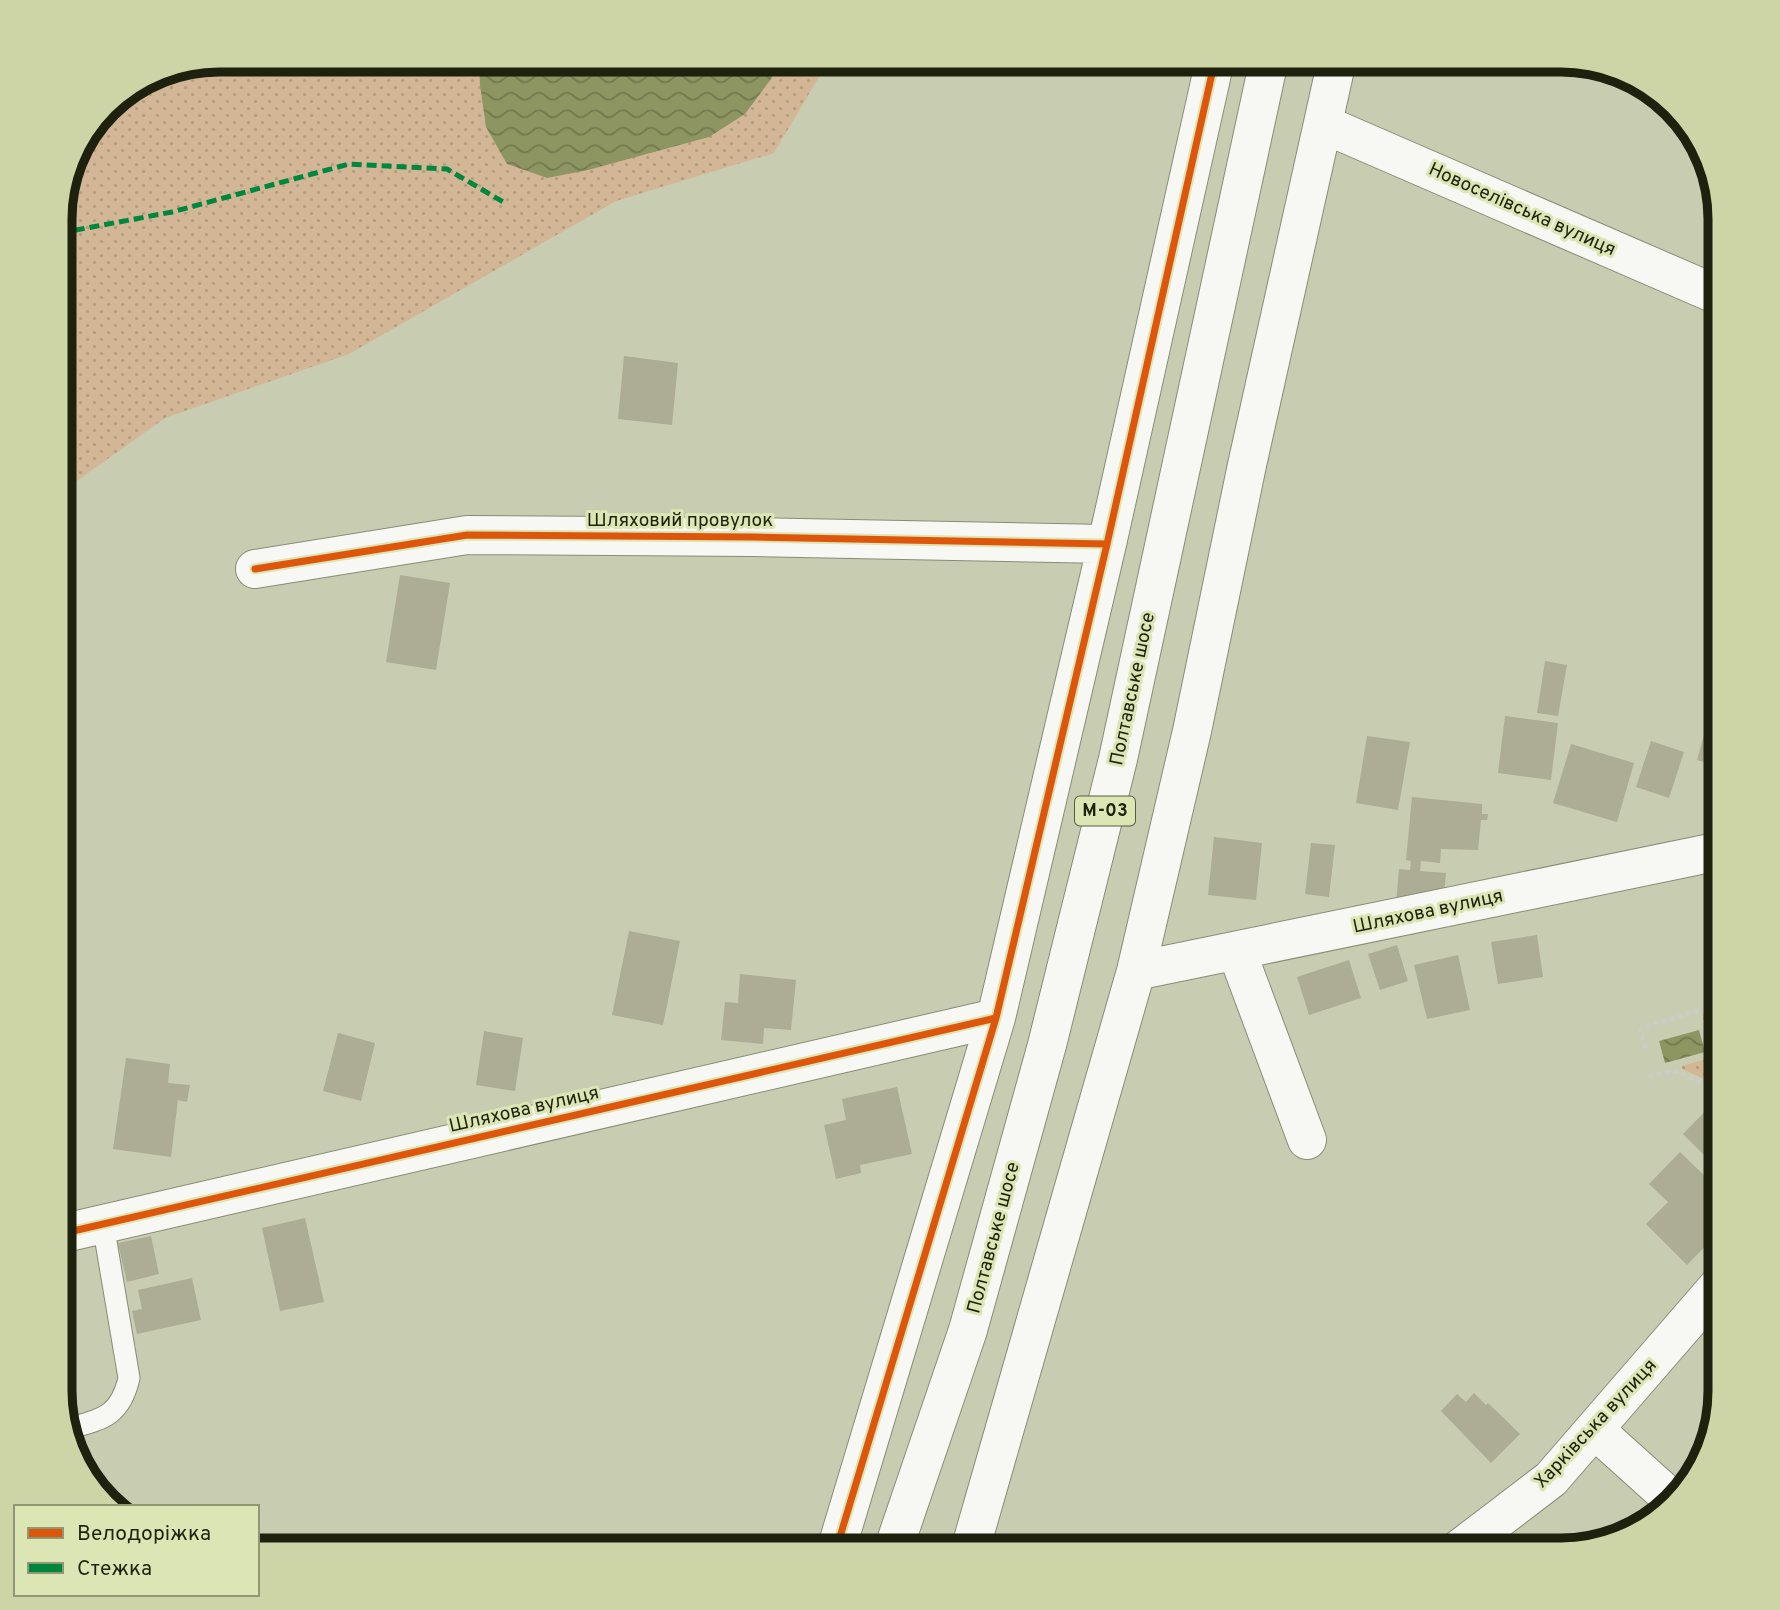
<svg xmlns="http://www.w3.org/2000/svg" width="1780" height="1610" font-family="Overpass,sans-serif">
	<defs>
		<pattern id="green-dots" width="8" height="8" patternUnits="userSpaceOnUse" patternTransform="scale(1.75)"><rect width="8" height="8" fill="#d2b695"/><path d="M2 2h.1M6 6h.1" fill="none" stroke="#b49c7f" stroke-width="1.8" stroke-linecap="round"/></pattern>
		<pattern id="water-waves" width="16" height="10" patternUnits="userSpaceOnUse" patternTransform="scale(1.75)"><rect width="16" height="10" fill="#8d9562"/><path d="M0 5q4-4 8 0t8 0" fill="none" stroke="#73794f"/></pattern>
	</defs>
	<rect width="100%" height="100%" fill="#c8cdb2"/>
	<path fill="url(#green-dots)" d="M 218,60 L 829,60 L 774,153 L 616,201 L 349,354 L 165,418 L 60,493 L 60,208 L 76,148 L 113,99 L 158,71 Z
		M 1720,1009 L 1720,1077 L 1711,1082 L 1682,1069 L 1682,1066 L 1713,1057 L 1702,1014 Z"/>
	<path fill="url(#water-waves)" d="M 479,60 L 781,60 L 771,79 L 745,114 L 709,137 L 588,170 L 547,178 L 507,164 L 486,127 L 480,85 Z
		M 1699,1030 L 1705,1052 L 1665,1063 L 1659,1041 Z"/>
	<path fill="#adac94" d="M 624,356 L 678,363 L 672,425 L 618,419 Z
		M 400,575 L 450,583 L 436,670 L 386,662 Z
		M 1545,661 L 1567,665 L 1558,716 L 1537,713 Z
		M 1713,703 L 1720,705 L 1720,777 L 1715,776 L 1718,766 L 1697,760 Z
		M 1505,716 L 1558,723 L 1551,780 L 1498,773 Z
		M 1367,736 L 1410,742 L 1398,810 L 1356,803 Z
		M 1651,741 L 1684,752 L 1669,798 L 1636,787 Z
		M 1571,744 L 1634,763 L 1617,822 L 1553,803 Z
		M 1412,797 L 1482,804 L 1482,814 L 1488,814 L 1487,820 L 1481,820 L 1478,850 L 1441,849 L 1440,863 L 1421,861 L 1420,871 L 1446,873 L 1444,896 L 1396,904 L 1399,869 L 1410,870 L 1411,861 L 1406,860 Z
		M 1214,837 L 1262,843 L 1256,900 L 1208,895 Z
		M 1311,843 L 1335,845 L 1329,897 L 1305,894 Z
		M 629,931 L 680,941 L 663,1025 L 612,1015 Z
		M 1537,935 L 1543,977 L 1498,984 L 1491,942 Z
		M 1397,945 L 1408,981 L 1380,990 L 1368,954 Z
		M 1458,955 L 1470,1010 L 1427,1019 L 1414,965 Z
		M 1349,960 L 1361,998 L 1309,1015 L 1297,977 Z
		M 740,974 L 796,980 L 791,1030 L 764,1028 L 763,1044 L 721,1040 L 725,1002 L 738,1003 Z
		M 484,1031 L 523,1038 L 515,1091 L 476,1085 Z
		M 338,1033 L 375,1043 L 361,1101 L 323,1091 Z
		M 126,1058 L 170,1064 L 168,1083 L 190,1085 L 187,1102 L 178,1100 L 171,1157 L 113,1149 Z
		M 897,1087 L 912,1154 L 860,1165 L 861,1173 L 836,1179 L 824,1125 L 846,1120 L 842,1099 Z
		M 1720,1096 L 1720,1171 L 1683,1134 Z
		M 1680,1152 L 1714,1185 L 1708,1192 L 1720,1204 L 1720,1231 L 1687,1265 L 1646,1224 L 1668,1202 L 1649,1184 Z
		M 305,1218 L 324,1302 L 280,1311 L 262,1228 Z
		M 151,1236 L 159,1274 L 127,1282 L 118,1243 Z
		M 192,1278 L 201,1320 L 137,1334 L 132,1311 L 142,1309 L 138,1290 Z
		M 1474,1393 L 1486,1405 L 1488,1403 L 1520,1434 L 1491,1463 L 1441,1411 L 1457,1394 L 1466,1402 Z"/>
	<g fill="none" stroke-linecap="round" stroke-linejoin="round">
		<g stroke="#888c77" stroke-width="23">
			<path id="service" d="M 67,1429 C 102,1419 120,1417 129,1378 L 103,1224"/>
		</g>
		<g stroke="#888c77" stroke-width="40">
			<path id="minor" d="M 1323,124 L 1720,296
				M 255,569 L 467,535 L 752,537 L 1107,544
				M 1237,952 L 1307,1140
				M 1136,971 L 1720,851
				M 60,1234 L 996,1018
				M 1595,1430 L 1675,1502
				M 836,1550 L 996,1018 L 1107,544 L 1215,60
				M 970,1550 L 1136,971 L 1192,731 L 1247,465 L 1337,60
				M 1458,1550 L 1551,1479 L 1720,1284"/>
		</g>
		<g stroke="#888c77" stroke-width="40">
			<path id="trunk" d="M 893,1550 L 968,1330 L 1047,1045 L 1118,759 L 1269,60"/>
		</g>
		<path stroke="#cbccc4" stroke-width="4.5" stroke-dasharray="5 3.5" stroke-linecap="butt" d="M 1646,1048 L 1640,1031 L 1643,1027 L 1720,1004
			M 1648,1076 L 1678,1071 L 1707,1086 L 1720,1080"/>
		<use href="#service" stroke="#f7f8f3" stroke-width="21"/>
		<use href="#minor" stroke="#f7f8f3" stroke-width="38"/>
		<use href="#trunk" stroke="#f7f8f3" stroke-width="38"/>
		<path stroke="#00873e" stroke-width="5" stroke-dasharray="10 5" stroke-linecap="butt" d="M 60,233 L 172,212 L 349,164 L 447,169 L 505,203"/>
		<g stroke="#dce5b4" stroke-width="11">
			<path id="cycleway" d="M 255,569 L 467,535 L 752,537 L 1107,544
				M 60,1234 L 996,1018
				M 836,1550 L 996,1018 L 1107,544 L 1215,60"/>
		</g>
		<use href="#cycleway" stroke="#de560c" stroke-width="7"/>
	</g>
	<g text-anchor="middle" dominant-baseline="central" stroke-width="6" stroke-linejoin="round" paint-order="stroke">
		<rect fill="#dce5b4" stroke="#575c40" stroke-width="2" x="1075" y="796.5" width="60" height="29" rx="5"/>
		<g font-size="18" font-weight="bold" fill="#1e210e">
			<text x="1105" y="811">М-03</text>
		</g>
		<g font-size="19" fill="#1e210e" stroke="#dce5b4">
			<text transform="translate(1522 210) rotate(24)">Новоселівська вулиця</text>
			<text x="680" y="521">Шляховий провулок</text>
			<text transform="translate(1133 689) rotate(-78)">Полтавське шосе</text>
			<text transform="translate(1428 912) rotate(-12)">Шляхова вулиця</text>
			<text transform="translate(524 1110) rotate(-13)">Шляхова вулиця</text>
			<text transform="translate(994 1238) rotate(-75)">Полтавське шосе</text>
			<text transform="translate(1596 1424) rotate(-47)">Харківська вулиця</text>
		</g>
	</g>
	<path d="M0 0H1780V1610H0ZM219 72H1561A147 147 0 0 1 1708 219V1391A147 147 0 0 1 1561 1538H219A147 147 0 0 1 72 1391V219A147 147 0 0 1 219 72Z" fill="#cdd5a7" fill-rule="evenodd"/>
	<path fill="none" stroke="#1e210e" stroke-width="9" d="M219 72H1561A147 147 0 0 1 1708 219V1391A147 147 0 0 1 1561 1538H219A147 147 0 0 1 72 1391V219A147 147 0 0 1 219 72Z"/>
	<rect x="14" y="1505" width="245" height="91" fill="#dce5b4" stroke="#909772" stroke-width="2"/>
	<rect x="28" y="1528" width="35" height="10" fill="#de560c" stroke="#909772" stroke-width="2"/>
	<text x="77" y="1540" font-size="21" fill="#1e210e">Велодоріжка</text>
	<rect x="28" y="1563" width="35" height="10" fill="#00873e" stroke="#909772" stroke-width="2"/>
	<text x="77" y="1575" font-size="21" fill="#1e210e">Стежка</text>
</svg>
